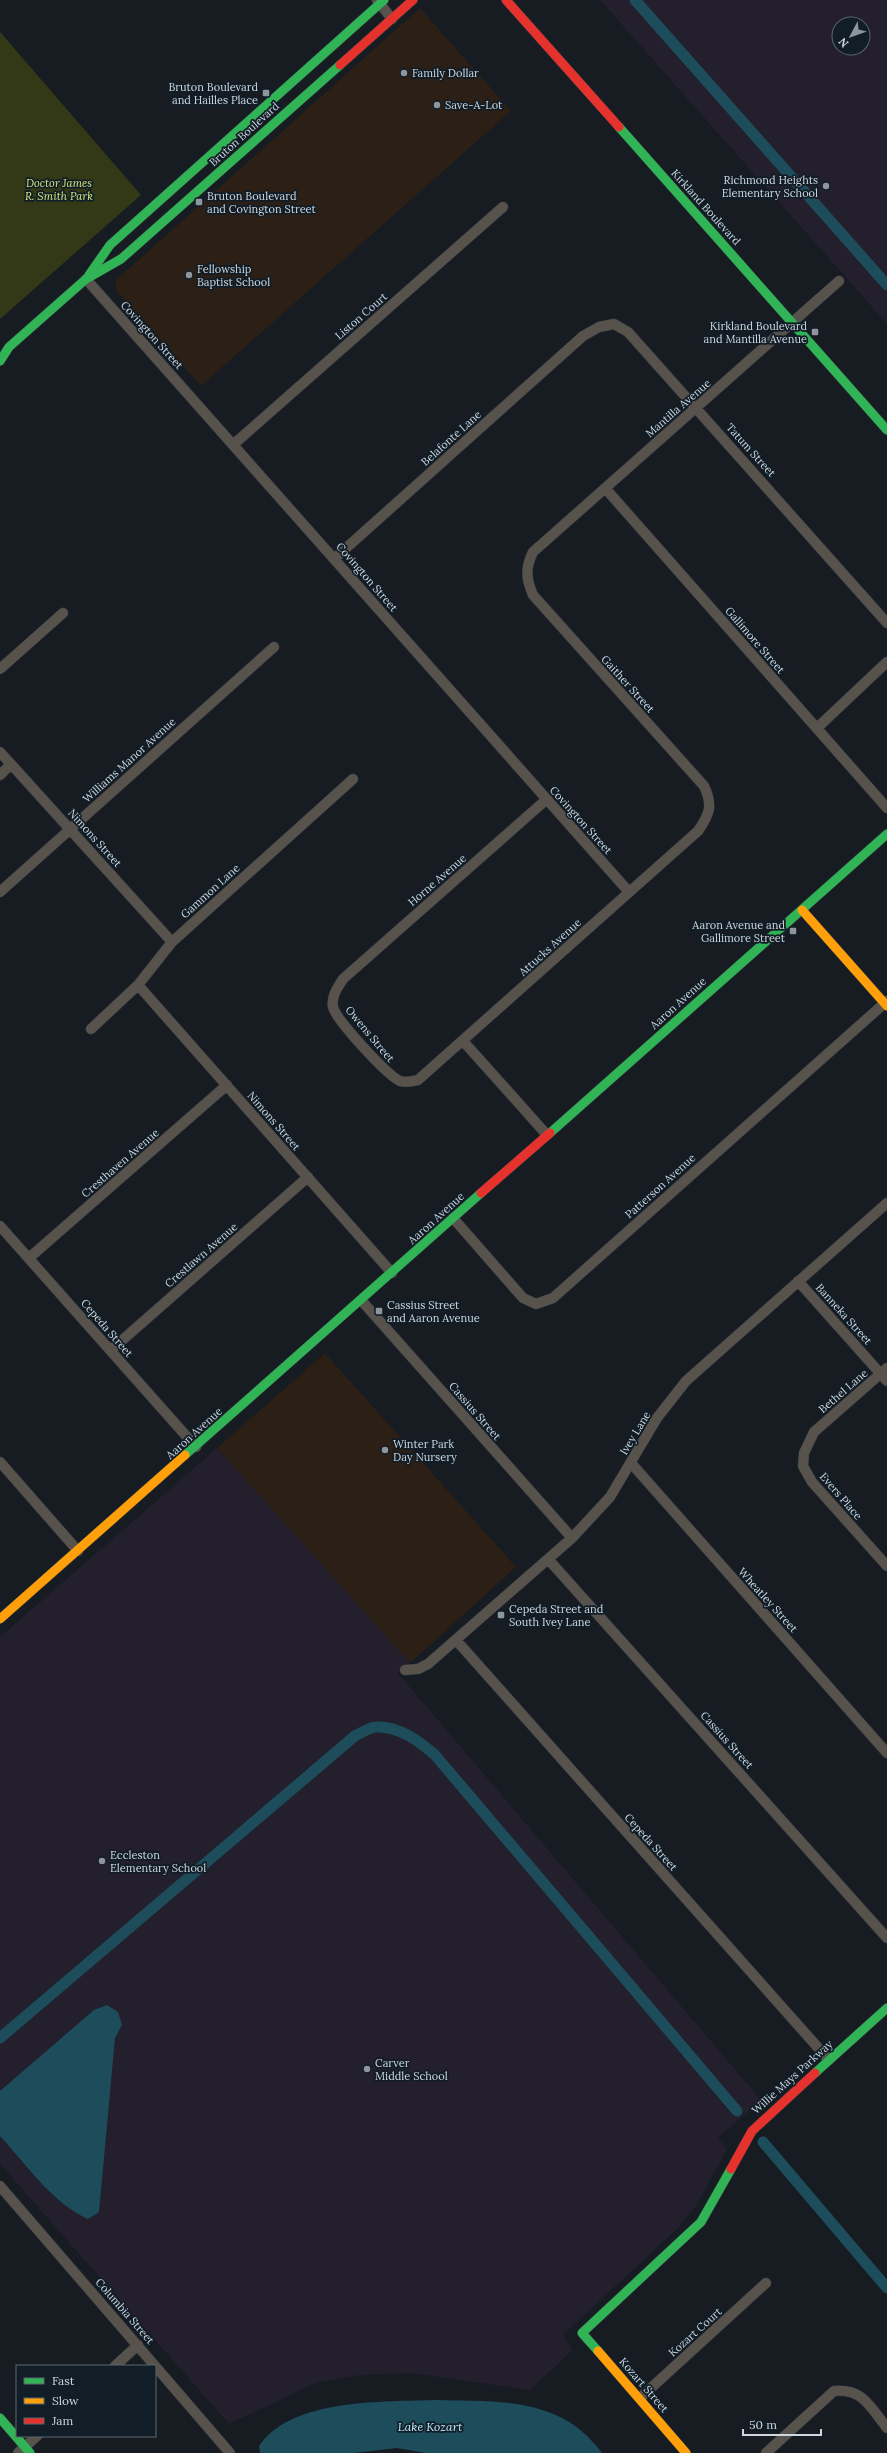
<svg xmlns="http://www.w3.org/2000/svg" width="887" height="2453" font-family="Lora,serif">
	<rect width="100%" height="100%" fill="#161c22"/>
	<path fill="#2b1f16" d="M 420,8 L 511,111 L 201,386 L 117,291 L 115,283 L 116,280 Z
		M 325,1353 L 516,1567 L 410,1663 L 217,1448 Z"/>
	<path fill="#231f2d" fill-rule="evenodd" d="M 600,0 L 887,0 L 887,324 ZM 839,24 L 863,24 L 863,48 L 839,48 Z
		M 217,1448 L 410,1663 L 398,1673 L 761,2100 L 718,2138 L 727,2149 L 696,2206 L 677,2229 L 563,2335 L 573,2350 L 530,2390 L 411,2373 L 360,2375 L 318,2382 L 229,2424 L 0,2164 L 0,1637 Z"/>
	<path fill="#333916" d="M 0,32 L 141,195 L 0,319 Z"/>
	<path fill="#1d4c5b" d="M 107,2005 L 118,2012 L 122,2025 L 115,2038 L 99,2212 L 88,2219 C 52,2203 26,2164 0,2136 L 0,2091 L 94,2010 Z
		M 436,2400 C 499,2402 561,2396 602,2453 L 426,2453 L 397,2448 L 354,2453 L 260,2453 L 259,2446 C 292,2398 383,2402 436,2400 Z"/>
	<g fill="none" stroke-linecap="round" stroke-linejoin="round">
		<path stroke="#1d4c5b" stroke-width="11" d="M 635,0 L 887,285
			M 0,2038 L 356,1735 C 362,1733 370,1727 376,1727 C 399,1726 419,1741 435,1755 L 737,2111
			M 763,2142 L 887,2288"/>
		<g stroke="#31363b" stroke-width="11">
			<path id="street" d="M 377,0 L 392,19
				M 86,279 L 629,892
				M 234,444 L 503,207
				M 605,488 L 887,808
				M 335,558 L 583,336 L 599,327 L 614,324 L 628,332 L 887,623
				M 0,669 L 63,613
				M 817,728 L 887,662
				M 0,752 L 172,942
				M 0,775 L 11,764
				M 547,799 L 343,979 C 338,987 331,996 333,1007 C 336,1020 387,1075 400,1081 C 405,1083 413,1081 418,1080 L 698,831 C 710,814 713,805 704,786 L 533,595 C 526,579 525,568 533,552 L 839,281
				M 0,892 L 274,647
				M 138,985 L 392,1273
				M 91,1029 L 138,985 L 172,942 L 353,779
				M 463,1041 L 547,1135
				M 453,1218 L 523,1298 L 536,1304 L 553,1298 L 887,1001
				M 0,1226 L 196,1447
				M 29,1258 L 227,1085
				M 798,1281 L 887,1381
				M 361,1300 L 572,1538
				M 111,1350 L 308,1177
				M 887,1368 L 814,1432 L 804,1453 L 803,1466 L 812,1482 L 887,1566
				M 0,1462 L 78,1551
				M 631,1463 L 887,1753
				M 548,1559 L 887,1938
				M 456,1640 L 829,2060
				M 405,1670 L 418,1669 L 428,1664 L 572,1538 L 610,1497 L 657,1418 L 686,1381 L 887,1203
				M 0,2186 L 230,2453
				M 115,2366 L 138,2345
				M 640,2398 L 766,2283
				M 18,2453 L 37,2436
				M 766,2453 L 834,2391 C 863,2388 870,2407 887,2428"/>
		</g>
		<g stroke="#31363b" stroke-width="10">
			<path id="fast" d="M 619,127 L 887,430
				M 89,275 L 110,245 L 384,0
				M 0,361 L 9,347 L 86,279 L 121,259 L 340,65
				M 550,1133 L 887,834
				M 185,1455 L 481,1193
				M 815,2073 L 887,2008
				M 598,2351 L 582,2333 L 701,2222 L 731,2169
				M 0,2418 L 30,2453"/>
		</g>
		<g stroke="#31363b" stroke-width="10">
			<path id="slow" d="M 802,910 L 887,1006
				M 0,1619 L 185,1455
				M 598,2351 L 686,2453"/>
		</g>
		<g stroke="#31363b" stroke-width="10">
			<path id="jam" d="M 506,0 L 619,127
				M 340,65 L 413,0
				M 481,1193 L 550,1133
				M 731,2169 L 752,2131 L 815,2073"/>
		</g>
		<use href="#street" stroke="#57524c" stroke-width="10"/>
		<use href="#fast" stroke="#30b455" stroke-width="9"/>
		<use href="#slow" stroke="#ff9f0a" stroke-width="9"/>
		<use href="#jam" stroke="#e5322d" stroke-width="9"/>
	</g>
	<g fill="#8e969c" stroke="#111d27" stroke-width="1.5">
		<circle cx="404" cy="73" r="4"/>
		<rect x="262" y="89" width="8" height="8" rx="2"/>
		<circle cx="437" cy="105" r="4"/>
		<circle cx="826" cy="186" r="4"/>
		<rect x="195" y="198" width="8" height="8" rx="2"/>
		<circle cx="189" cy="275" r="4"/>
		<rect x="811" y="328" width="8" height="8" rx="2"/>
		<rect x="789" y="927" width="8" height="8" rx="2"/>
		<rect x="375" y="1307" width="8" height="8" rx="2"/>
		<circle cx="385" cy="1450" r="4"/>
		<rect x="497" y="1611" width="8" height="8" rx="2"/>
		<circle cx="102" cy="1861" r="4"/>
		<circle cx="367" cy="2069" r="4"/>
	</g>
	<g text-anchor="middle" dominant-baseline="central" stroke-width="3.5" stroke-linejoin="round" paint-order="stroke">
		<g font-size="11" fill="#cfd7de" stroke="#111d27" text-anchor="start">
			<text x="412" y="73">Family Dollar</text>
			<text x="258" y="87" text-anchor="end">Bruton Boulevard<tspan x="258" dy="13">and Hailles Place</tspan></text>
			<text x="445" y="105">Save-A-Lot</text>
			<text x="818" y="180" text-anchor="end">Richmond Heights<tspan x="818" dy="13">Elementary School</tspan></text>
			<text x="207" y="196">Bruton Boulevard<tspan x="207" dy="13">and Covington Street</tspan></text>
			<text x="197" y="269">Fellowship<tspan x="197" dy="13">Baptist School</tspan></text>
			<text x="807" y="326" text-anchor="end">Kirkland Boulevard<tspan x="807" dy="13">and Mantilla Avenue</tspan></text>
			<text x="785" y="925" text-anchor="end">Aaron Avenue and<tspan x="785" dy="13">Gallimore Street</tspan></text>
			<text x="387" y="1305">Cassius Street<tspan x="387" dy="13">and Aaron Avenue</tspan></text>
			<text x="393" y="1444">Winter Park<tspan x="393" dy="13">Day Nursery</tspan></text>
			<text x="509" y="1609">Cepeda Street and<tspan x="509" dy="13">South Ivey Lane</tspan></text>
			<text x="110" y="1855">Eccleston<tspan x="110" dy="13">Elementary School</tspan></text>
			<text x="375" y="2063">Carver<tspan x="375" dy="13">Middle School</tspan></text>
		</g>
		<g font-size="11" fill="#cfd7de" stroke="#111d27">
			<text transform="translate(244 134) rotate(-42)">Bruton Boulevard</text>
			<text transform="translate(706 207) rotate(48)">Kirkland Boulevard</text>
			<text transform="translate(361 316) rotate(-41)">Liston Court</text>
			<text transform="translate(152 335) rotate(48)">Covington Street</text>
			<text transform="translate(678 408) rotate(-41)">Mantilla Avenue</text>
			<text transform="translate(451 438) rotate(-42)">Belafonte Lane</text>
			<text transform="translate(751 450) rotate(48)">Tatum Street</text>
			<text transform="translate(367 577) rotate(49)">Covington Street</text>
			<text transform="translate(755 640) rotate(49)">Gallimore Street</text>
			<text transform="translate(628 684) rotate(48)">Gaither Street</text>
			<text transform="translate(129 760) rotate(-42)">Williams Manor Avenue</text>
			<text transform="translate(581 820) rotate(48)">Covington Street</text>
			<text transform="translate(95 838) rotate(48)">Nimons Street</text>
			<text transform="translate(437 880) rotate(-41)">Horne Avenue</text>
			<text transform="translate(210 891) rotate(-42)">Gammon Lane</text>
			<text transform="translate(550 947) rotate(-42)">Attucks Avenue</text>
			<text transform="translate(678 1003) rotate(-42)">Aaron Avenue</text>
			<text transform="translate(370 1034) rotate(50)">Owens Street</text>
			<text transform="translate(274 1121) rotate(49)">Nimons Street</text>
			<text transform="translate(120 1163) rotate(-41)">Cresthaven Avenue</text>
			<text transform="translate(660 1186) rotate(-42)">Patterson Avenue</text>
			<text transform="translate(436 1218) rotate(-42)">Aaron Avenue</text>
			<text transform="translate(201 1255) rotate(-41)">Crestlawn Avenue</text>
			<text transform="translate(844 1314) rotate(48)">Banneka Street</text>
			<text transform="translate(107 1328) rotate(49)">Cepeda Street</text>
			<text transform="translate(843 1391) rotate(-41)">Bethel Lane</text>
			<text transform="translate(475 1411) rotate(49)">Cassius Street</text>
			<text transform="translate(194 1433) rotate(-42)">Aaron Avenue</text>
			<text transform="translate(635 1433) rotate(-59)">Ivey Lane</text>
			<text transform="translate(841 1496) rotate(49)">Evers Place</text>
			<text transform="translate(768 1600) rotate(48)">Wheatley Street</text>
			<text transform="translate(727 1740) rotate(48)">Cassius Street</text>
			<text transform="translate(651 1842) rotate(48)">Cepeda Street</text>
			<text transform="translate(792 2077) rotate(-42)">Willie Mays Parkway</text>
			<text transform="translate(125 2311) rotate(49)">Columbia Street</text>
			<text transform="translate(695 2332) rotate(-42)">Kozart Court</text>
			<text transform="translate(644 2385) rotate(49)">Kozart Street</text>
		</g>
		<g font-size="11" font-style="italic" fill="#d4e57d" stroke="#111d27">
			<text x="59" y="183">Doctor James<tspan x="59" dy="13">R. Smith Park</tspan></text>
		</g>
		<g font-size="12" font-style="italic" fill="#bce9fa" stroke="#111d27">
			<text x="430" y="2426">Lake Kozart</text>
		</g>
	</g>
	<rect x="16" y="2365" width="140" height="72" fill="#111d27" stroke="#5d6770"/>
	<rect x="24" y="2378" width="20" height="6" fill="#30b455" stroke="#5d6770"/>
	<text x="52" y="2385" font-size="12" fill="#cfd7de">Fast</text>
	<rect x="24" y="2398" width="20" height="6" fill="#ff9f0a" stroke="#5d6770"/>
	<text x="52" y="2405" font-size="12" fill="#cfd7de">Slow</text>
	<rect x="24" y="2418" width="20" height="6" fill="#e5322d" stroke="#5d6770"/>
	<text x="52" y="2425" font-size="12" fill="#cfd7de">Jam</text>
	<g transform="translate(851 36) rotate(229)"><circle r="19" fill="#111d27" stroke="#5d6770"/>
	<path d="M0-3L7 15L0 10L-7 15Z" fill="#8e969c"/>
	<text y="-6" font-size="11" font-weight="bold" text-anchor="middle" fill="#cfd7de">N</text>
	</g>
	<path d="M743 2429v6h78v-6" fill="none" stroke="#cfd7de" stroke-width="2"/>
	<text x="749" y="2429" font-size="12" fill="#cfd7de" stroke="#111d27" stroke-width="3" paint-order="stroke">50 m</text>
</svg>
